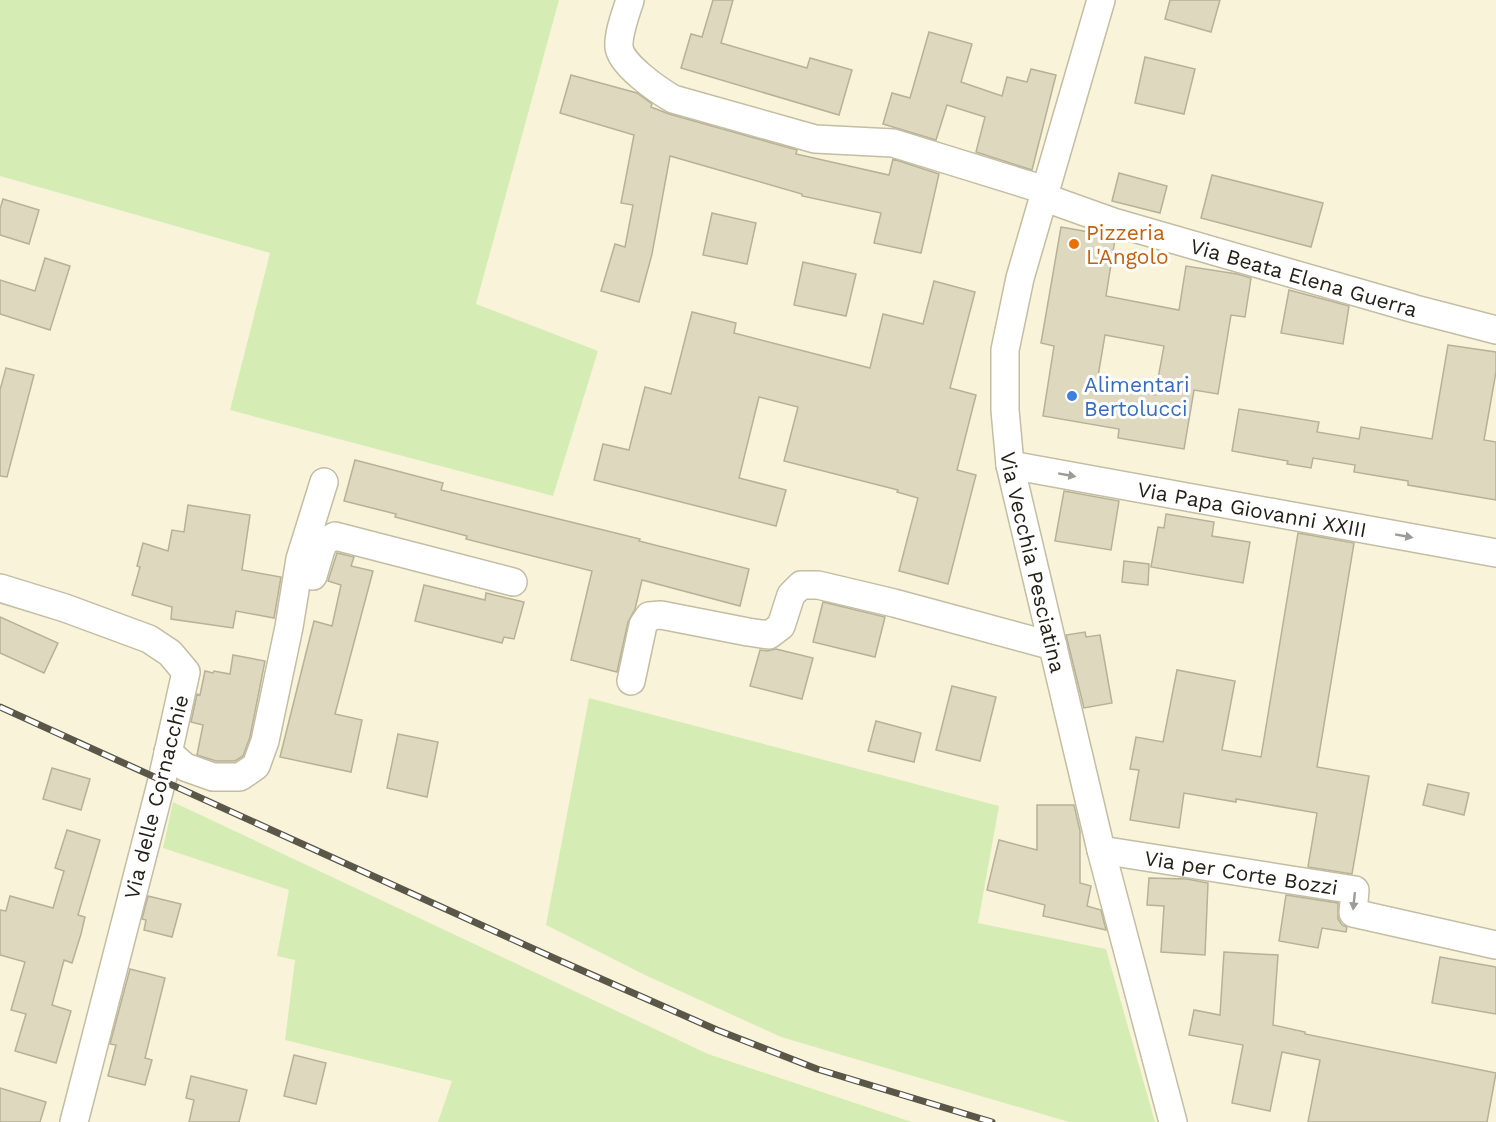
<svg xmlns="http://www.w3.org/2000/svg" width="1496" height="1122" font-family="'Work Sans',sans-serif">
	<rect width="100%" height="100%" fill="#f9f4d9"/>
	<path fill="#d6ecb5" d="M 0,0 L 559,0 L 476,304 L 598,351 L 553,496 L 230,410 L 270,253 L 0,176 Z
		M 589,698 L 999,806 L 978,923 L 1106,949 L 1155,1122 L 1069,1122 L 781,1037 L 645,975 L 546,925 Z
		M 173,802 L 708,1054 L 912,1122 L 438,1122 L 452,1081 L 285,1040 L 295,960 L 277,956 L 289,890 L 163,848 Z"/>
	<path fill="#ded9be" stroke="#b6b197" stroke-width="1.5" fill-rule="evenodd" d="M 713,0 L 733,0 L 721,43 L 807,68 L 810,58 L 852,70 L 839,115 L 681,68 L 691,34 L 702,37 Z
		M 1170,0 L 1220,0 L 1211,32 L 1165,19 Z
		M 929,32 L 972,44 L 961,82 L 1002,96 L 1007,77 L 1027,82 L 1031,69 L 1056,75 L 1032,170 L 976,152 L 985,117 L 947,105 L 936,140 L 883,124 L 892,93 L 910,98 Z
		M 1145,57 L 1195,69 L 1184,114 L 1135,103 Z
		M 571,75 L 637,93 L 652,104 L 651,107 L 669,114 L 797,150 L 796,154 L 889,175 L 893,159 L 939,174 L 921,253 L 874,243 L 881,213 L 802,196 L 802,194 L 670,156 L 652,254 L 639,302 L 601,291 L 615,244 L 625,247 L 633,205 L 621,203 L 634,135 L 560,113 Z
		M 1119,173 L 1167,186 L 1160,213 L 1112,201 Z
		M 1212,175 L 1323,203 L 1311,247 L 1201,218 Z
		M 3,199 L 39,210 L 29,244 L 0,235 L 0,209 Z
		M 712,213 L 756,223 L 747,264 L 703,255 Z
		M 1061,227 L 1100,234 L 1115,239 L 1106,296 L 1179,310 L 1186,266 L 1237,274 L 1251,278 L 1245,317 L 1231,315 L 1218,394 L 1194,390 L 1184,449 L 1118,438 L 1119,429 L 1043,416 L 1054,346 L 1041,343 ZM 1105,335 L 1164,346 L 1155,395 L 1099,385 L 1101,376 L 1098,376 Z
		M 45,258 L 70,266 L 50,330 L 0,314 L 0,280 L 35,291 Z
		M 803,262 L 856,274 L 846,316 L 794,305 Z
		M 934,281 L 975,292 L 950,388 L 976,395 L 957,470 L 976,475 L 948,584 L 899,571 L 918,498 L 897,492 L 898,490 L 784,461 L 798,407 L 759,397 L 739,478 L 786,490 L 776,526 L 594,480 L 603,444 L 629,450 L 645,387 L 671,394 L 692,312 L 736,323 L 734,333 L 870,368 L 883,314 L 923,324 Z
		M 1289,290 L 1349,306 L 1343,344 L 1281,333 Z
		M 1448,345 L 1496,352 L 1496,372 L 1484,440 L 1496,442 L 1496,500 L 1408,485 L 1408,481 L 1354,472 L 1355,465 L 1313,458 L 1311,468 L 1287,464 L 1288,461 L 1232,451 L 1239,409 L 1319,422 L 1317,432 L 1359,439 L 1361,427 L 1432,439 Z
		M 6,368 L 34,375 L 7,477 L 0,476 L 0,390 Z
		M 355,460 L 443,483 L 441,490 L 640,539 L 639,541 L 749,569 L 740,606 L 642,580 L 635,609 L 628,622 L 617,672 L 571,660 L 592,571 L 466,539 L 467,536 L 395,517 L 396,514 L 344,501 Z
		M 1064,491 L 1119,501 L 1111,550 L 1055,541 Z
		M 188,505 L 250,515 L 242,570 L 281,577 L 274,618 L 236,611 L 233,628 L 171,619 L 172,607 L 132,595 L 140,567 L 137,566 L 143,543 L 168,551 L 172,530 L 184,532 Z
		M 1166,514 L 1214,522 L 1212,536 L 1250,542 L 1243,583 L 1151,567 L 1158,527 L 1164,528 Z
		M 1298,533 L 1354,543 L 1317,767 L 1369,776 L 1352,874 L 1308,867 L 1317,813 L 1236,799 L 1236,802 L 1184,793 L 1179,828 L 1130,820 L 1139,770 L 1130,769 L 1136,737 L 1163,742 L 1177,670 L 1235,681 L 1222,750 L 1261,757 Z
		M 337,553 L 354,557 L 351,566 L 373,571 L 335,714 L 362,720 L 351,772 L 280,757 L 314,621 L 332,626 L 341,585 L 328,581 Z
		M 1124,561 L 1149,564 L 1148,585 L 1122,582 Z
		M 424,585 L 485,600 L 486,593 L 524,602 L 514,639 L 504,637 L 502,643 L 415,621 Z
		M 823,602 L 885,617 L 875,657 L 813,642 Z
		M 0,617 L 58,643 L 44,673 L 0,653 Z
		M 1085,632 L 1086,637 L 1100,635 L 1112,703 L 1084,708 L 1066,635 Z
		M 776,649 L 813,658 L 802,699 L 750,686 L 760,650 L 767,651 Z
		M 233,655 L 265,661 L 250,737 L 243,756 L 235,761 L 216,761 L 197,755 L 203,725 L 191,722 L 197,694 L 200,695 L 205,671 L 213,673 L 214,671 L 230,674 Z
		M 952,686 L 996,697 L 980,761 L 936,750 Z
		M 876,721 L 921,733 L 914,762 L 868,751 Z
		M 398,734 L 438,742 L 427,797 L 387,788 Z
		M 52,768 L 90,779 L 81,810 L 43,799 Z
		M 1428,784 L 1469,793 L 1464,815 L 1423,805 Z
		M 1037,805 L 1074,805 L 1080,831 L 1080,883 L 1091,886 L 1087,906 L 1101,910 L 1106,930 L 1043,916 L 1045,905 L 987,890 L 999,840 L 1037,850 Z
		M 67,830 L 100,840 L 78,915 L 85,917 L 81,934 L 72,963 L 64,960 L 52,1005 L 71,1011 L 56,1063 L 15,1051 L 26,1014 L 11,1010 L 25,962 L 0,955 L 0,910 L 6,911 L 10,896 L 53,908 L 64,871 L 55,868 Z
		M 1149,878 L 1187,879 L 1208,883 L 1205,955 L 1161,952 L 1164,906 L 1147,905 Z
		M 1286,895 L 1338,903 L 1338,919 L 1342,925 L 1347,927 L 1346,932 L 1322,928 L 1318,948 L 1279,941 Z
		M 148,896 L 181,904 L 172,937 L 144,930 L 146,920 L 142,919 Z
		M 1224,952 L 1278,955 L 1273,1025 L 1305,1032 L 1305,1034 L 1496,1073 L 1487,1122 L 1308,1122 L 1320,1060 L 1282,1052 L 1270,1111 L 1232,1103 L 1243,1045 L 1189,1035 L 1194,1010 L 1220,1015 Z
		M 1440,957 L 1496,967 L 1496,1014 L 1432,1003 Z
		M 130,969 L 165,978 L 145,1058 L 152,1060 L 145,1085 L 108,1076 L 116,1045 L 110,1044 Z
		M 294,1055 L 326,1063 L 316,1104 L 284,1096 Z
		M 191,1076 L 247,1090 L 239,1122 L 189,1122 L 194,1100 L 186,1098 Z
		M 0,1088 L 46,1102 L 40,1122 L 0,1122 Z"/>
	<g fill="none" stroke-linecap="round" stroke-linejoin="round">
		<g stroke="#c2bda3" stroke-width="30">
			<g id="minor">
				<path d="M 630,0 C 626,13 618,33 619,47 C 621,65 658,90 673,99 L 815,139 L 893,143 L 1045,190"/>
				<path id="s1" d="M 1101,0 L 1020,278 L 1005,350 L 1005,410 L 1010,465 L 1101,850 L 1173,1122"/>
				<path id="s2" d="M 1043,197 L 1113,222 L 1415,309 L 1496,330"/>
				<path id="s3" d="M 1010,465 L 1496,553"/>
				<path d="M 313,576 L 321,549 L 325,541 L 335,536 L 513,582"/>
				<path d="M 0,588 L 65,608 L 149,639 L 170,653 L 186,672 L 162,780 L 74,1122"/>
				<path d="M 631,681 L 643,625 L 649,616 L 661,615 L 748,632 L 769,635 L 781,626 L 791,595 L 801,585 L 818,585 L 894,603 L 1053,646"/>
				<path d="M 168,752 L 185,767 L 213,777 L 240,777 L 256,766 L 265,741 L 289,627 L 300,559 L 324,482"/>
				<path id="s4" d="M 1101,850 L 1355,890 L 1353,913 L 1496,945"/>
			</g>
		</g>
		<use href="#minor" stroke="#fff" stroke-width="27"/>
		<g stroke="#5a5749" stroke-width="7">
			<path id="rail" d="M 0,707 L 556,959 L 717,1030 L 817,1069 L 992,1122"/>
		</g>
		<use href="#rail" stroke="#fff" stroke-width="4.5" stroke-dasharray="14" stroke-linecap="butt"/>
	</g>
	<defs><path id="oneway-solid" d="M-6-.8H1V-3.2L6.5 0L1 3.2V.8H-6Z" transform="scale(1.5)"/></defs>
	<g fill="#9c9c97">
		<use href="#oneway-solid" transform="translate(1067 475) rotate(10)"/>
		<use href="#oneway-solid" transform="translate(1404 536) rotate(10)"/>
		<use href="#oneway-solid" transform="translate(1354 901) rotate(96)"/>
	</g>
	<circle fill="#e8710a" stroke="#fff" stroke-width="2" cx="1074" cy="244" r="6"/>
	<circle fill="#3f7fe0" stroke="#fff" stroke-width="2" cx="1072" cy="396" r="6"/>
	<g text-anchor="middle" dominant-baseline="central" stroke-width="6" stroke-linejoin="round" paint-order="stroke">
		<g font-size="21" fill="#c56008" stroke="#fff" text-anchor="start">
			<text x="1086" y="232">Pizzeria<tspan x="1086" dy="24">L'Angolo</tspan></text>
		</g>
		<g font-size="21" fill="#242218" stroke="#fff">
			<text stroke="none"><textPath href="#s2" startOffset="273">Via Beata Elena Guerra</textPath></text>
			<text stroke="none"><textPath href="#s3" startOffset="246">Via Papa Giovanni XXIII</textPath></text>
			<text stroke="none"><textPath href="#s1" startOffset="578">Via Vecchia Pesciatina</textPath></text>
			<text transform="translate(156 797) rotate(-76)">Via delle Cornacchie</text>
			<text stroke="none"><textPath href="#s4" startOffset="142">Via per Corte Bozzi</textPath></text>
		</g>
		<g font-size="21" fill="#366cbe" stroke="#fff" text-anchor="start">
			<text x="1084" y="384">Alimentari<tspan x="1084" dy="24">Bertolucci</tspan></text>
		</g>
	</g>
</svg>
